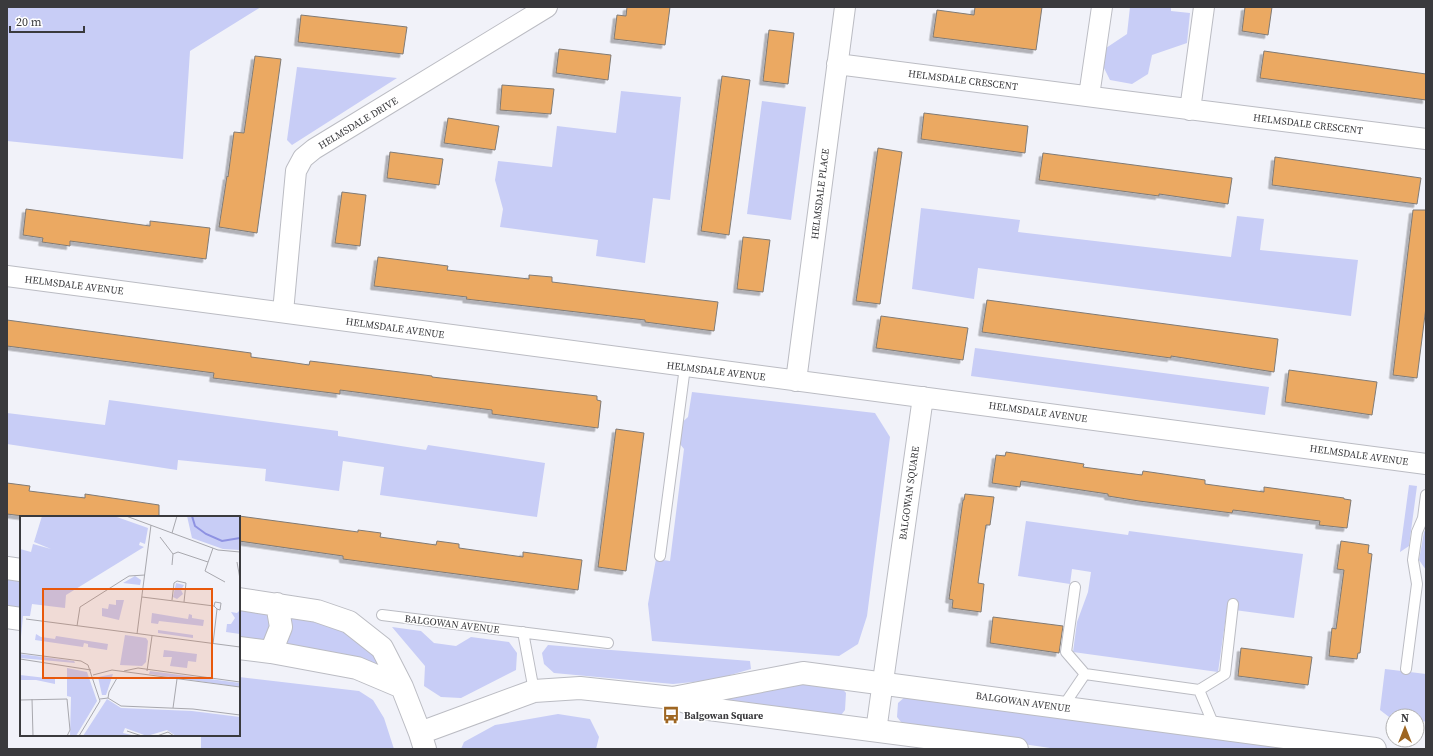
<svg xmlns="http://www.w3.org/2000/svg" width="1433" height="756" font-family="'Source Serif 4',serif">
	<defs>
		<filter id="shadow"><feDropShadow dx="-3.5" dy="3.5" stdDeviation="0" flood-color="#0004"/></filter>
	</defs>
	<rect width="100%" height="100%" fill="#f1f2f9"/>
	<path fill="#c8cdf6" d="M 7,7 L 261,7 L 190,51 L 183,159 L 7,141 Z
		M 1130,7 L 1171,7 L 1171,11 L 1190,13 L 1187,43 L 1152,55 L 1148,74 L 1132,84 L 1110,80 L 1103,66 L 1106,48 L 1127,34 Z
		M 297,67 L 397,78 L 292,145 L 287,140 Z
		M 621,91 L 681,97 L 670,200 L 653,198 L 645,263 L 596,256 L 598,240 L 500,227 L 503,209 L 495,180 L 498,161 L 552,167 L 557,126 L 616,133 Z
		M 762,101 L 806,107 L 791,220 L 747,214 Z
		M 921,208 L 1020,220 L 1018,232 L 1231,257 L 1237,216 L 1264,219 L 1260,250 L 1358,260 L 1351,316 L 978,268 L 974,299 L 912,289 Z
		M 975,348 L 1269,387 L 1265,415 L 971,376 Z
		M 692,392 L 875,413 L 890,437 L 867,616 L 858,644 L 839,656 L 652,641 L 648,604 L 656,559 L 670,561 L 684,449 L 676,439 L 678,426 L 688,417 Z
		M 109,400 L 338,431 L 338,436 L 426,450 L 428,445 L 545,463 L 537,517 L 380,495 L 384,467 L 343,461 L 339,491 L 265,481 L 266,469 L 178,460 L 177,470 L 7,444 L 7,413 L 105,425 Z
		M 1409,485 L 1417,486 L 1409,546 L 1400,552 Z
		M 1026,521 L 1128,535 L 1129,531 L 1303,554 L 1294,618 L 1227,609 L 1218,672 L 1073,652 L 1077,622 L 1088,592 L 1091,572 L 1072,569 L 1070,584 L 1018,576 Z
		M 1426,529 L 1426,570 L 1419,560 L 1424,532 Z
		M 7,576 L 21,578 L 21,612 L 7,611 Z
		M 239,607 L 265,610 L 272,619 L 267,639 L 256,643 L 239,641 Z
		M 287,613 L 326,620 L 356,636 L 382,661 L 377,667 L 283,646 Z
		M 392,627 L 421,631 L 434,643 L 456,646 L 471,637 L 509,642 L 517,653 L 516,670 L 461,698 L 441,697 L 424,686 L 425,666 Z
		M 548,645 L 750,661 L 751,669 L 713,680 L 673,684 L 554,673 L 544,664 L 542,653 Z
		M 1385,669 L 1426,674 L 1426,721 L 1417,723 L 1417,716 L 1393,716 L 1393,720 L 1380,710 Z
		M 239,677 L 359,691 L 373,700 L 384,718 L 394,749 L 201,749 L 201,735 L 239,735 Z
		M 785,680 L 840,686 L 846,693 L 845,710 L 838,719 L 718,704 L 721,696 Z
		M 907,695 L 1322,749 L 1057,749 L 905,727 L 897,717 L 898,703 Z
		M 558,714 L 590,719 L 599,737 L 596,749 L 461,749 L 464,742 L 495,725 Z"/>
	<path fill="#eba962" stroke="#807b76" filter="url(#shadow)" d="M 627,7 L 670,7 L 665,45 L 614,39 L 617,15 L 626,16 Z
		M 975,7 L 1042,7 L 1036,50 L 933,37 L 937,10 L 974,15 Z
		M 1245,7 L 1272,7 L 1268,35 L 1242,31 Z
		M 301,15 L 407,27 L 403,54 L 298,42 Z
		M 769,30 L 794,33 L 788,84 L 763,81 Z
		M 559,49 L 611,55 L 608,80 L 556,73 Z
		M 1264,51 L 1426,74 L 1426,100 L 1260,78 Z
		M 255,56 L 281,59 L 257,233 L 219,227 L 227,176 L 228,177 L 234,132 L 244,133 Z
		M 722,76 L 750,80 L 729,235 L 701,231 Z
		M 502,85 L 554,89 L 551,114 L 500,110 Z
		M 924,113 L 1028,126 L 1025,153 L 921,139 Z
		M 448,118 L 499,126 L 495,150 L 444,143 Z
		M 878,148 L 902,152 L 880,304 L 856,301 Z
		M 390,152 L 443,159 L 439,185 L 387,178 Z
		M 1043,153 L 1232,178 L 1228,204 L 1159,194 L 1159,196 L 1039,180 Z
		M 1275,157 L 1421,178 L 1417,204 L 1272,185 Z
		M 342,192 L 366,195 L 360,246 L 335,243 Z
		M 26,209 L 150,226 L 150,221 L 210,228 L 206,259 L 70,241 L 70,246 L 42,242 L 43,238 L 23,235 Z
		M 1413,210 L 1426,210 L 1426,307 L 1417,378 L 1393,375 Z
		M 743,237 L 770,240 L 763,292 L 737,289 Z
		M 378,257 L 448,266 L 447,270 L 529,279 L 529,275 L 552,277 L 552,282 L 718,302 L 714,331 L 645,322 L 645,320 L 466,299 L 467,297 L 374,286 Z
		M 987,300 L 1278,339 L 1274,372 L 1171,356 L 1171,358 L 982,332 Z
		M 881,316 L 968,328 L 963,360 L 876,348 Z
		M 7,320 L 251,353 L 251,357 L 282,361 L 309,365 L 310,361 L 400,372 L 432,376 L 432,377 L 597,396 L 597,400 L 601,401 L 598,428 L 492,414 L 492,410 L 340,390 L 340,394 L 213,378 L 214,373 L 7,346 Z
		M 1289,370 L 1377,382 L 1372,415 L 1285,402 Z
		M 616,429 L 644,433 L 626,571 L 598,567 Z
		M 1006,452 L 1084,464 L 1083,467 L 1142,475 L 1143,471 L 1205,480 L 1205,484 L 1264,492 L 1264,487 L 1344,498 L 1344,499 L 1351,500 L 1347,528 L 1319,525 L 1320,521 L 1233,510 L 1232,513 L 1139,501 L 1108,496 L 1108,494 L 1021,481 L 1020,487 L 992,483 L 996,455 L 1005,456 Z
		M 7,483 L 30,486 L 29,491 L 85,498 L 85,494 L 159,505 L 159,517 L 31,517 L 7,514 Z
		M 965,494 L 994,497 L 990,525 L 986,525 L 978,583 L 984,584 L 981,612 L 952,608 L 953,600 L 949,599 L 963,500 L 964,500 Z
		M 239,516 L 358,532 L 358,530 L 381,533 L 380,537 L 436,545 L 437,541 L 459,544 L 459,548 L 523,557 L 523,552 L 582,560 L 578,590 L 343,559 L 343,556 L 239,541 Z
		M 1341,541 L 1369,545 L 1368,553 L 1372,554 L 1360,653 L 1358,653 L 1357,659 L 1329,656 L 1332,628 L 1336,629 L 1344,570 L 1337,569 Z
		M 993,617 L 1063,626 L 1059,653 L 990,643 Z
		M 1241,648 L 1312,657 L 1308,685 L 1238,676 Z"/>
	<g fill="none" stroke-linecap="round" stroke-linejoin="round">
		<g stroke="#bbbcc3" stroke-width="12">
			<path id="lane" d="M 660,556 L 685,367
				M 1075,587 L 1066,652 L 1085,674
				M 382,615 L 608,643
				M 523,632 L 534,691
				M 1406,669 L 1417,584 L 1413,560 L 1417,532 L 1423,518 L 1426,495
				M 1199,690 L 1225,674 L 1233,604
				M 1062,708 L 1085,674 L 1199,690 L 1215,728"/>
		</g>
		<g stroke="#bbbcc3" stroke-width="22">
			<path id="street" d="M 837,64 C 1033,89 1230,115 1426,139
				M 1089,96 L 1102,7
				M 1190,110 L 1204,7
				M 7,276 L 1426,464
				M 283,312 L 296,171 L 303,158 L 314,149 L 547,7
				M 796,381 L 845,7
				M 876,731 L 923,397"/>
		</g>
		<g stroke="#bbbcc3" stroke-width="24">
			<path id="secondary" d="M 7,568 L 21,570
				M 239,599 L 317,611 L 349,622 L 382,648 L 402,687 L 420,733 L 425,749
				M 7,617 L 21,619
				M 239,648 L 271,652 L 357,668 L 402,687
				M 271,652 L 281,627 L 277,604
				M 673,698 L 803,673 L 1375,749
				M 420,733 L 534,691 L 580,688 L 673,698 L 709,709 L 1017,749"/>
		</g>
		<use href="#lane" stroke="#fff" stroke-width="10"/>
		<use href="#street" stroke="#fff" stroke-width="20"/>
		<use href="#secondary" stroke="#fff" stroke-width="22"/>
	</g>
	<defs>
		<g id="bus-bare" transform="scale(1.38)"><path d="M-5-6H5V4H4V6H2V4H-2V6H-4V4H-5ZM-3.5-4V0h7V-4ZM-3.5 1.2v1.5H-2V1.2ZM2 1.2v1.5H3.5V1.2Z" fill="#9e6622" stroke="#fff" stroke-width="2.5" paint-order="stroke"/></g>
	</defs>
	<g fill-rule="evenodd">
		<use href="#bus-bare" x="671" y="715"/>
	</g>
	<g text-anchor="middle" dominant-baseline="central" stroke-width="3" stroke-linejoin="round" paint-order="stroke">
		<g font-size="10" fill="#3a3a3d" stroke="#fff">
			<text transform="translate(963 80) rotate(7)">HELMSDALE CRESCENT</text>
			<text transform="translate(358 123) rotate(-31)">HELMSDALE DRIVE</text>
			<text transform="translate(1308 124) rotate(7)">HELMSDALE CRESCENT</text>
			<text transform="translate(820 194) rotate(-83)">HELMSDALE PLACE</text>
			<text transform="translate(74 285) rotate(7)">HELMSDALE AVENUE</text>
			<text transform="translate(395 328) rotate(8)">HELMSDALE AVENUE</text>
			<text transform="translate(716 371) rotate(7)">HELMSDALE AVENUE</text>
			<text transform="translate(1038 412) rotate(8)">HELMSDALE AVENUE</text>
			<text transform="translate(1359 455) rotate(8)">HELMSDALE AVENUE</text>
			<text transform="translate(909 493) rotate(-82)">BALGOWAN SQUARE</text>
			<text transform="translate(452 624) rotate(7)">BALGOWAN AVENUE</text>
			<text transform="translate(1023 702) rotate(8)">BALGOWAN AVENUE</text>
		</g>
		<g font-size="10" font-weight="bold" fill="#3a3a3d" stroke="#fff" text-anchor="start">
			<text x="684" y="715">Balgowan Square</text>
		</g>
	</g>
	<g transform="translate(20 516)">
		<rect width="220" height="220" fill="#f1f2f9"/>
		<path d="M 22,0 L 94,0 L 128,12 L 125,28 L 120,26 L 119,29 L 124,31 L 46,79 L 45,92 L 12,88 L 10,100 L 3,100 L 0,131 L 0,33 L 11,36 L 13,28 L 31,33 L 14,26 ZM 167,0 L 220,0 L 220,34 L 203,33 L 172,22 ZM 115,60 L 121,64 L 120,69 L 103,67 ZM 156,67 L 164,69 L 161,74 L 163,78 L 157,83 L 153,81 ZM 96,84 L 104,84 L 99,104 L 82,100 L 82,92 L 88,93 L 89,88 L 96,89 ZM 220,94 L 220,118 L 206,116 L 207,108 L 211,108 L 215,102 L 211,96 L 217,97 ZM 132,97 L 168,103 L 169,98 L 172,99 L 172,102 L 184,104 L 183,110 L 139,105 L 138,108 L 131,107 ZM 138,114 L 173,119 L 173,122 L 138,117 ZM 16,118 L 21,121 L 35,123 L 36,120 L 88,128 L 87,134 L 68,131 L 68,128 L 64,127 L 63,131 L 15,124 ZM 105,119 L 126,122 L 128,125 L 126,146 L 122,150 L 100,149 ZM 144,134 L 177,138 L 176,146 L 168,145 L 167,152 L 150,150 L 152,141 L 143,141 ZM 0,138 L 54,145 L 55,147 L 0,142 ZM 47,152 L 67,156 L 77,185 L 56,220 L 50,220 L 51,181 L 47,180 ZM 130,155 L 220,167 L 220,171 L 129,158 ZM 93,158 L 86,179 L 82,179 L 78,161 ZM 0,159 L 35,163 L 35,168 L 16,164 L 1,164 L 0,168 ZM 87,183 L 101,192 L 172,195 L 220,201 L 220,220 L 156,220 L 147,214 L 127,220 L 105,212 L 103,217 L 116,220 L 63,220 Z" fill="#c8cdf6"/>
		<path fill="none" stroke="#8e92e2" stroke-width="2" d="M 172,0 L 175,10 L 186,18 L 202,25 L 220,22"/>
		<path fill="none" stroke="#a8a8ae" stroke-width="1" d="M 106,0 L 198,34 L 220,36M 152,17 L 157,0M 140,21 L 153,38M 193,32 L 185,55 L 205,66M 217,46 L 220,63M 152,49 L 153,38 L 158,36 L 188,46M 122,81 L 194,90 L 197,93 L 193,128M 152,84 L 154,67 L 157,65 L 166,67 L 164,86M 194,90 L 195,86 L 201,87 L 200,94 L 197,93M 6,103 L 220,131M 57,110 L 60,91 L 109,60 L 125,59M 117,118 L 131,9M 0,137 L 61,145 L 68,149 L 80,185 L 59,220M 0,143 L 71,154M 104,155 L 118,152 L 220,166M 127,155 L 132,120M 73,159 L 92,154 L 220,171M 88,182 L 101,190 L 173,193 L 220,199M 12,183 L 13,220M 80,183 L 88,182 L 89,176 L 97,162M 0,184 L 47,183 L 50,214 L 47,220M 153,192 L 157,163M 107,215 L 122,220M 137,220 L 148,216 L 154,220"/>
		<path fill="#e8590c" fill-opacity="0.15" stroke="#e8590c" stroke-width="2" d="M 23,73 L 192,73 L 192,162 L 23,162 Z"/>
		<rect width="220" height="220" fill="none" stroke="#3a3a3d" stroke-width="2"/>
	</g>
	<rect width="1433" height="756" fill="none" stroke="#3a3a3d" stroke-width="16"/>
	<g transform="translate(1405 728)"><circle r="19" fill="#ffffff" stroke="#b0b0b1"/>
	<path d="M0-3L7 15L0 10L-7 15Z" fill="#9e6622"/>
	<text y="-6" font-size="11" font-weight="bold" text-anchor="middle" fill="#3a3a3d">N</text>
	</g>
	<path d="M10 26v6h74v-6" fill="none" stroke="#3a3a3d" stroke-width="2"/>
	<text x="16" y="26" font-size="12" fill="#3a3a3d" stroke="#ffffff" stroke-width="3" paint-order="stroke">20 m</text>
</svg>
